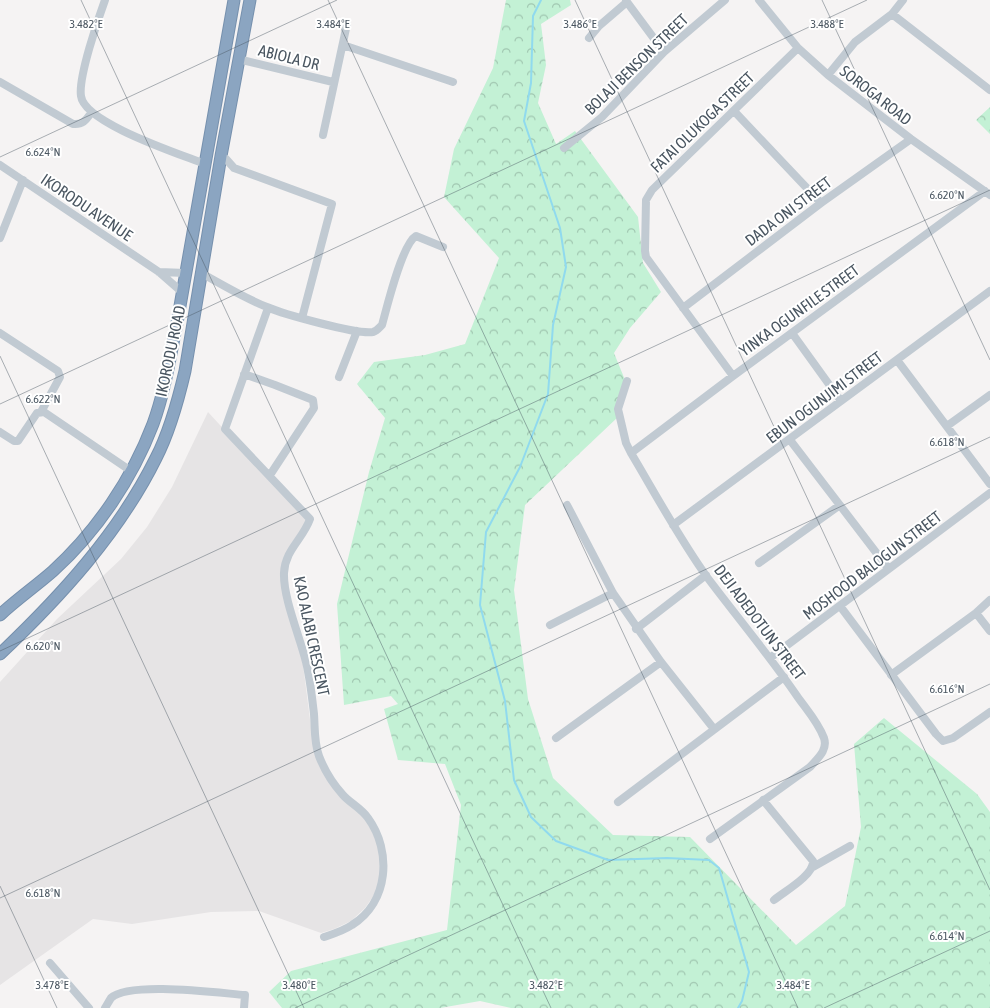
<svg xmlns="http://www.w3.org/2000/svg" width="990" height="1008" font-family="'Asap Condensed',sans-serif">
	<defs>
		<pattern id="forest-crowns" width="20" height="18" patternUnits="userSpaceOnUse" patternTransform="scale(1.25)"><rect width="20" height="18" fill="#c3f1d5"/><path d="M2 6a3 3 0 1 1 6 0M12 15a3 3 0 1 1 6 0" fill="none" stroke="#a0c6b0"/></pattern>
	</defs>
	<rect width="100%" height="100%" fill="#f5f3f3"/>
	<path fill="#e6e4e5" d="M 208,412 L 308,521 L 292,542 L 283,559 L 281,580 L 302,657 L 312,735 L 318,760 L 362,815 L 372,831 L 379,849 L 381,865 L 380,881 L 374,895 L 365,908 L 351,921 L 334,929 L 321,933 L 259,911 L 211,912 L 132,924 L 93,919 L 0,985 L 0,682 L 57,619 L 121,559 L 147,527 L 172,487 Z"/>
	<path fill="url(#forest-crowns)" d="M 506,0 L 570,0 L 571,5 L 541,24 L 546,65 L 538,103 L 556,144 L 575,131 L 638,217 L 643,263 L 661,292 L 630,328 L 614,353 L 625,380 L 618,417 L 525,505 L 514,590 L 528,699 L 553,778 L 613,835 L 690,837 L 796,945 L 845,906 L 861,827 L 854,744 L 884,718 L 977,794 L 990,812 L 990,1008 L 511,1008 L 480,1001 L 440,1008 L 282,1008 L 269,992 L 291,971 L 447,930 L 461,805 L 445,764 L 398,760 L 384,709 L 398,704 L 391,696 L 344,705 L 337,604 L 369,472 L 385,418 L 357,384 L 374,362 L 425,355 L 465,344 L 499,258 L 444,197 L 454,149 L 493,68 Z
		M 990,107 L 990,134 L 976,120 Z"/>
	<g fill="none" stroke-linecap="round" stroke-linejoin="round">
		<path stroke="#90daee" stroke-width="2" d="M 541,0 L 533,16 L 531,83 L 524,121 L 560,228 L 566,267 L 553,325 L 548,394 L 520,467 L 486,532 L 480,605 L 505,701 L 514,780 L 531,817 L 556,841 L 608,860 L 667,858 L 709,860 L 719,868 L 749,972 L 742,1001 L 738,1008"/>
		<g stroke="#7690ad" stroke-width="13">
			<path id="highway" d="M 0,615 C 17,599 36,586 53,571 C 97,531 132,479 153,424 C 165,391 170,357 177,323 L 234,0
				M 0,654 C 60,597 119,533 156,458 C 170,431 178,401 185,371 L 221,156 L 250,0"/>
		</g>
		<path stroke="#c1cad2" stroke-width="8" d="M 105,0 C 98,19 78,78 81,96 C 84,123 180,154 205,164
			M 759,0 L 798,48 L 828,75 L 911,139 L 990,195
			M 627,2 L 664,52
			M 892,14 L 990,90
			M 589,38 L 599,26 L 627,2 L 626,0
			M 343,45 L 453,82
			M 238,59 L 333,82
			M 828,75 L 855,42 L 892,14 L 903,0
			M 0,82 L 73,124 C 83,125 86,120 91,113
			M 734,111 L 821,203
			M 323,135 L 347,24
			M 564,148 L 602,117 L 664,52 L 725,0
			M 221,156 L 226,159 L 234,168 L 332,204 L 302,318
			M 0,165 L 159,272 L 183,293
			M 0,238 L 23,180
			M 159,272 L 186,273
			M 201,273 C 223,285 244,298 267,307 C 283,314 358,335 373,332 C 377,331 379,328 382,325 C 387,307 402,244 416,236 L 443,247
			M 268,308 L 225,429 L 310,519 C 303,539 285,550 284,573 C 283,598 300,637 306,662 C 310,678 312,697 314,714 C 315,728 314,743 319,756 C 324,769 333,784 343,795 C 350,803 361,808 368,818 C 392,851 389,902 352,925 C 343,931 333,934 324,937
			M 683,308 L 821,203 L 911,139
			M 0,333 L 58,371 L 60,377 L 41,412
			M 792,333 L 841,401
			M 897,360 L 990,484
			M 244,374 L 275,385 L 313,400 L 314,408 L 270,475
			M 733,376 L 646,257 L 645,251 L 646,200 L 652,190 L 798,48
			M 339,377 L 357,331
			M 627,381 L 618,409 L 626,443 L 631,453 C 656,495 679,538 707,577 C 737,617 769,655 797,696 C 806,709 818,722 824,738 C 828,750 818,758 810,767 L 710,839
			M 947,426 L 990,395
			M 0,432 L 14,441 L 18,441 L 37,413 L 44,412 L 131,471
			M 790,440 L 888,568
			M 631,453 L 733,376 L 985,191
			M 567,505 L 613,593 L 661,662 L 714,729
			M 673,525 L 990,291
			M 759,563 L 840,505
			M 840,606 L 936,734 L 943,741 L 953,738 L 990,712
			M 976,613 L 990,631
			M 550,625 L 613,593
			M 636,629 L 706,575
			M 770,658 L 990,493
			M 891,675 L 976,613 L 990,600
			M 556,738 L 661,662
			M 763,800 L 813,861 C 814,875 785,891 774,900
			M 618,802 L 784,677
			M 813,867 L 850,846
			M 50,963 L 89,1008
			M 105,1008 C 107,1005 109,1001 111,998 C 129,981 219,993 245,995 L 244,1008"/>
		<use href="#highway" stroke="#8ba5c1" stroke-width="11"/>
	</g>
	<path fill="none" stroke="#4a5661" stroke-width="1" stroke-opacity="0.45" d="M 81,0 L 551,1008M 328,0 L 798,1008M 575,0 L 990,890M 822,0 L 990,360M 0,157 L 337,0M 0,356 L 304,1008M 0,404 L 867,0M 0,651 L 990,190M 0,886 L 57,1008M 0,898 L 990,437M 295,1008 L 990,684M 824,1008 L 990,931"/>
	<g text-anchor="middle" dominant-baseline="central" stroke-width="4" stroke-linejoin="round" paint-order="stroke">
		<g font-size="16" fill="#4a5661" stroke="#fff">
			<text transform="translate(289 57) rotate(14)">ABIOLA DR</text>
			<text transform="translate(636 64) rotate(-44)">BOLAJI BENSON STREET</text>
			<text transform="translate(876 95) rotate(38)">SOROGA ROAD</text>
			<text transform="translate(702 122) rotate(-44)">FATAI OLUKOGA STREET</text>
			<text transform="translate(87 207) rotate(34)">IKORODU AVENUE</text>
			<text transform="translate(788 211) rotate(-37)">DADA ONI STREET</text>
			<text transform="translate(799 310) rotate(-36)">YINKA OGUNFILE STREET</text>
			<text transform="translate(170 351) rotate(-78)">IKORODU ROAD</text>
			<text transform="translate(824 397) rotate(-37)">EBUN OGUNJIMI STREET</text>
			<text transform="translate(872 565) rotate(-37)">MOSHOOD BALOGUN STREET</text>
			<text transform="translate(760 622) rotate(53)">DEJI ADEDOTUN STREET</text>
			<text transform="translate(312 636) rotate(78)">KAO ALABI CRESCENT</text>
		</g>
	</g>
	<g font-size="12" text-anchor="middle" fill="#4a5661" stroke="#fff" stroke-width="4" stroke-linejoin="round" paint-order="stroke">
		<text x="86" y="28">3.482°E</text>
		<text x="333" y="28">3.484°E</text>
		<text x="580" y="28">3.486°E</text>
		<text x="827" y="28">3.488°E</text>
		<text x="43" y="156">6.624°N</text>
		<text x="947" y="199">6.620°N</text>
		<text x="43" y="403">6.622°N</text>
		<text x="947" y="446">6.618°N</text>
		<text x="43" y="650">6.620°N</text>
		<text x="947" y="693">6.616°N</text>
		<text x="43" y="897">6.618°N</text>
		<text x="947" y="940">6.614°N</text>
		<text x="52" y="989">3.478°E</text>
		<text x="299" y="989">3.480°E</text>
		<text x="546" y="989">3.482°E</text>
		<text x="793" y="989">3.484°E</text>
	</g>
</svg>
